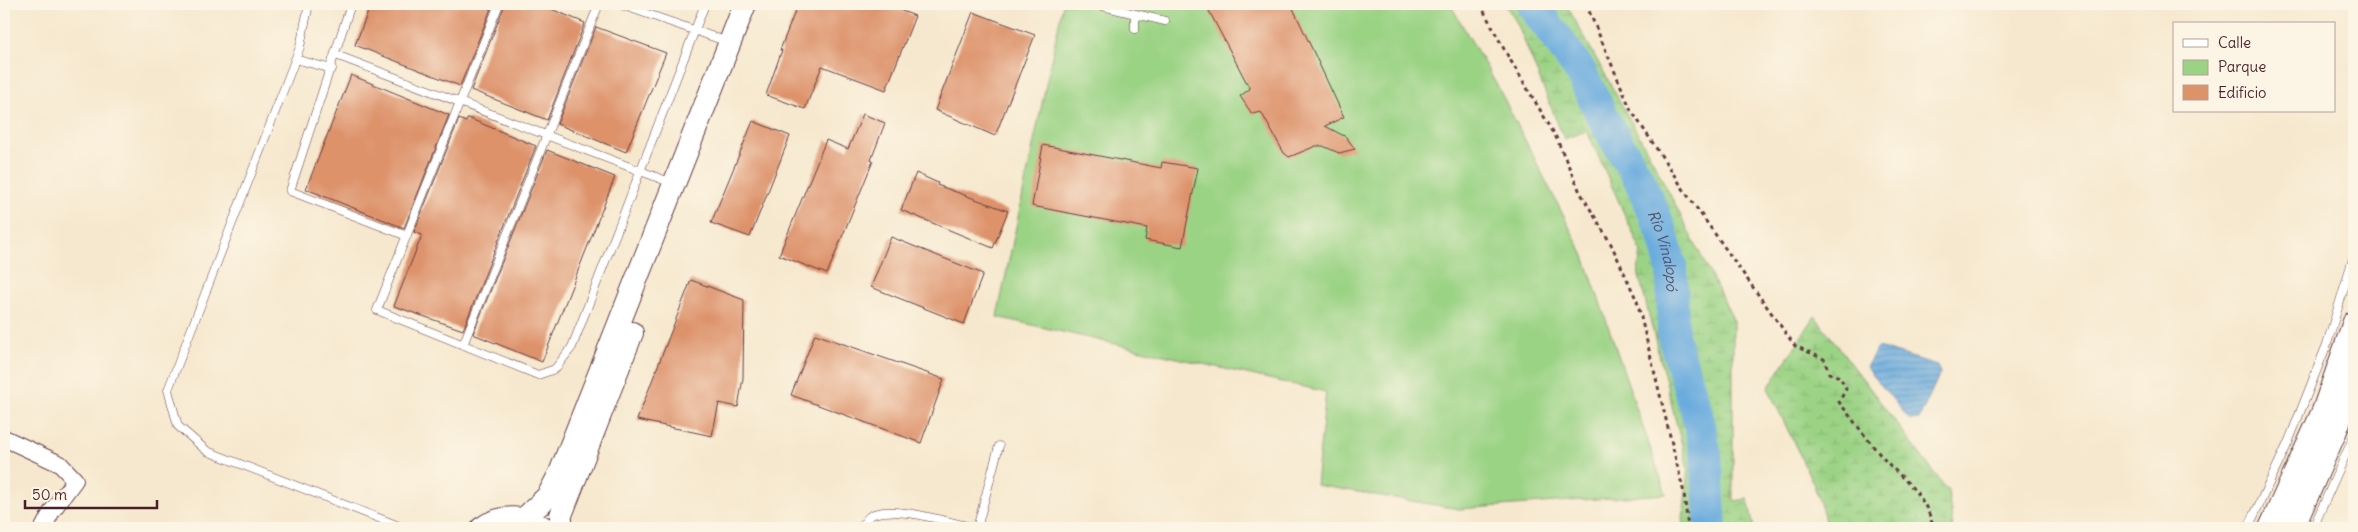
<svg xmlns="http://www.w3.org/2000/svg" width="2358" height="532" font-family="Delius,sans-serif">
	<defs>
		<pattern id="wetland-marsh" width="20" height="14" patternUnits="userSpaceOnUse" patternTransform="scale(1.25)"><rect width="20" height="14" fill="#9bd385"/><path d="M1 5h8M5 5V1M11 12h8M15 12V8" fill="none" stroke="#87b573"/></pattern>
		<pattern id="water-rules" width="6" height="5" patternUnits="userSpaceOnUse" patternTransform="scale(1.25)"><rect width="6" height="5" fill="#6aacde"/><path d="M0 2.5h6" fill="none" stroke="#598bb4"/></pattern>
	</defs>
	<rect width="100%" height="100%" fill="#fcf5e5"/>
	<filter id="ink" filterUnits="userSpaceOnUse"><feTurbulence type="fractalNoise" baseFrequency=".02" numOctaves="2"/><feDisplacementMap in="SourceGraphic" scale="10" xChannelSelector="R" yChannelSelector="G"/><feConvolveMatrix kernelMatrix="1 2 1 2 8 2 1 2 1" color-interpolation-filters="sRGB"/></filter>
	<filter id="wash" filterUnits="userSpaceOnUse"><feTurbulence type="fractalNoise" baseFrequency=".0096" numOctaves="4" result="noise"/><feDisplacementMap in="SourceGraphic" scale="20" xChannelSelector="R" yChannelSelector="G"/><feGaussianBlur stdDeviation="1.12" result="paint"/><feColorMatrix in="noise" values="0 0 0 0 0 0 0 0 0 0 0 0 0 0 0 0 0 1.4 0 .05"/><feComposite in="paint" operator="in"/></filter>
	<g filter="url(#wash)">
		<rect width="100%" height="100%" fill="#f6e8ce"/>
		<path fill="url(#wetland-marsh)" stroke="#727958" d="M 1505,4 L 1566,4 L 1654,163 L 1733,319 L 1733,501 L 1748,499 L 1754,528 L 1682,528 L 1688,469 L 1638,272 L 1641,251 L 1587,131 L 1564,139 L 1517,23 Z
			M 1815,316 L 1948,491 L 1953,528 L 1828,528 L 1814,485 L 1768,388 Z"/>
		<path fill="#9bd385" stroke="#727958" d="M 1063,4 L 1450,4 L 1499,89 L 1584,256 L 1666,494 L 1459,509 L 1316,485 L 1326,392 L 997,317 Z"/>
		<path fill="url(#water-rules)" stroke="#5a6684" d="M 1878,347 L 1937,365 L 1940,373 L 1919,419 L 1910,420 L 1866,367 Z"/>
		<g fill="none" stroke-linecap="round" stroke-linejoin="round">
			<path stroke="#6aacde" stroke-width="32" id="s1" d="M 1532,4 L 1579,69 L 1608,127 L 1639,179 L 1662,232 L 1672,270 L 1673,336 L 1697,413 L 1706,455 L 1711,528"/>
		</g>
		<g id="blocks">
			<path fill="#dd926a" d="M 371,4 L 493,4 L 460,86 L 355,45 Z
				M 505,4 L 539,4 L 585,23 L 547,120 L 471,90 Z
				M 798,4 L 884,4 L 915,16 L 886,90 L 822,66 L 805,109 L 766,95 L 782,50 L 780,50 Z
				M 1219,4 L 1291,4 L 1344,117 L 1325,126 L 1346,137 L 1355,149 L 1339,153 L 1323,146 L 1316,146 L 1289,157 L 1284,153 L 1261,112 L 1252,114 L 1240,96 L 1250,89 L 1208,9 Z
				M 973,12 L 1035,35 L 995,136 L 935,110 Z
				M 596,27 L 666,53 L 626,152 L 557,124 Z
				M 351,75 L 449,115 L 404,228 L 306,189 Z
				M 863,114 L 885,123 L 871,160 L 873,161 L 827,274 L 779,255 L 826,140 L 848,149 Z
				M 468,118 L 536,146 L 463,330 L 394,306 L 422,235 L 414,232 L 459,119 L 466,122 Z
				M 753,121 L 790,136 L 750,237 L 711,223 Z
				M 1043,145 L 1161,168 L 1162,162 L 1198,168 L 1182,247 L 1145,240 L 1147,228 L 1032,206 Z
				M 547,150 L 615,177 L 542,362 L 473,334 Z
				M 916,173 L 938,183 L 937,185 L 1008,211 L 993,248 L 901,210 Z
				M 891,237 L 983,274 L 964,324 L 871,287 Z
				M 691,280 L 744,300 L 743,378 L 738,407 L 719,403 L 712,436 L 637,420 Z
				M 815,334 L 944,379 L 921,443 L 791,395 Z"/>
		</g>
	</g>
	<g filter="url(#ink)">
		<use href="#blocks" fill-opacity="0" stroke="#643d43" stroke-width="1"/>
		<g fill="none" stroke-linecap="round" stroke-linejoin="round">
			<g stroke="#643d43" stroke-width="9">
				<path id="lane" d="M 309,4 L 300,47 L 168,390 L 178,426 L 207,451 L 404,528
					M 351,4 L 290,191 L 407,236
					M 499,4 L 377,310 L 538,375 L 555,369 L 572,347 L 705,4
					M 619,4 L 728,42
					M 1094,4 L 1165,21
					M 1135,14 L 1135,29
					M 336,55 L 672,183
					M 295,59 L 332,69
					M 463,345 L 599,4
					M 860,528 C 863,525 866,519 870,516 C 889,503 952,523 975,528
					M 977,528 L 999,446
					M 2248,528 L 2288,443 L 2327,344 L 2354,255
					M 2313,528 L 2354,436"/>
			</g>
			<g stroke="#643d43" stroke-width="18">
				<path id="street" d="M 4,438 L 60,464 L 75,480 L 52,511 L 43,528"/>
			</g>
			<g stroke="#643d43" stroke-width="24">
				<path id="secondary" d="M 524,519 L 548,496 L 560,473 L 745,4
					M 482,528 C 501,514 526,516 544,528
					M 561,528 L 561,515 L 632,333
					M 2270,528 L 2323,411 L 2354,322
					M 2293,528 L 2335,433 L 2354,382"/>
			</g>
			<path stroke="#643d43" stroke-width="3" stroke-dasharray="4 4" stroke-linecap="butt" d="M 1480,4 L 1505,51 L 1555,135 L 1580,192 L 1611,244 L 1637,301 L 1684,493 L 1688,528
				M 1586,4 L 1631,110 L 1690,199 L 1795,346 L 1824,359 L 1829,373 L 1840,377 L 1846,389 L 1839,402 C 1853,420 1867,439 1882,457 C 1903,480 1927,495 1933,528"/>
			<use href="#lane" stroke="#fff" stroke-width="8"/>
			<use href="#street" stroke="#fff" stroke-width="16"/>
			<use href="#secondary" stroke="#fff" stroke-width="22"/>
		</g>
	</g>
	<g text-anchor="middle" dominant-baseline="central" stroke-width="5" stroke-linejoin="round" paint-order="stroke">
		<g font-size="15" font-style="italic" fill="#55506a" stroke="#fcf5e5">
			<text stroke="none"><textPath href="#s1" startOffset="282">Río Vinalopó</textPath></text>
		</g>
	</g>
	<rect width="2358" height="532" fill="none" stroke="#fcf5e5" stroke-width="20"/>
	<rect x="2173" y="22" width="162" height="90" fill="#fcf5e5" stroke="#b59f9b"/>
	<rect x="2183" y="39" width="25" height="8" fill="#ffffff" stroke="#b59f9b"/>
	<text x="2218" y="48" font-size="15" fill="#4a1f2b">Calle</text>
	<rect x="2183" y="60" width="25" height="15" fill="#9bd385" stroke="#b59f9b"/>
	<text x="2218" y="72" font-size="15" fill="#4a1f2b">Parque</text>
	<rect x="2183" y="85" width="25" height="15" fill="#dd926a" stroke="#b59f9b"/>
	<text x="2218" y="98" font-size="15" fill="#4a1f2b">Edificio</text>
	<path d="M25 500v8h132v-8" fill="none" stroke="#4a1f2b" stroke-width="2.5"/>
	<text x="32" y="500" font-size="15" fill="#4a1f2b" stroke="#fcf5e5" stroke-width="4" paint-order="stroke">50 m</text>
</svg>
